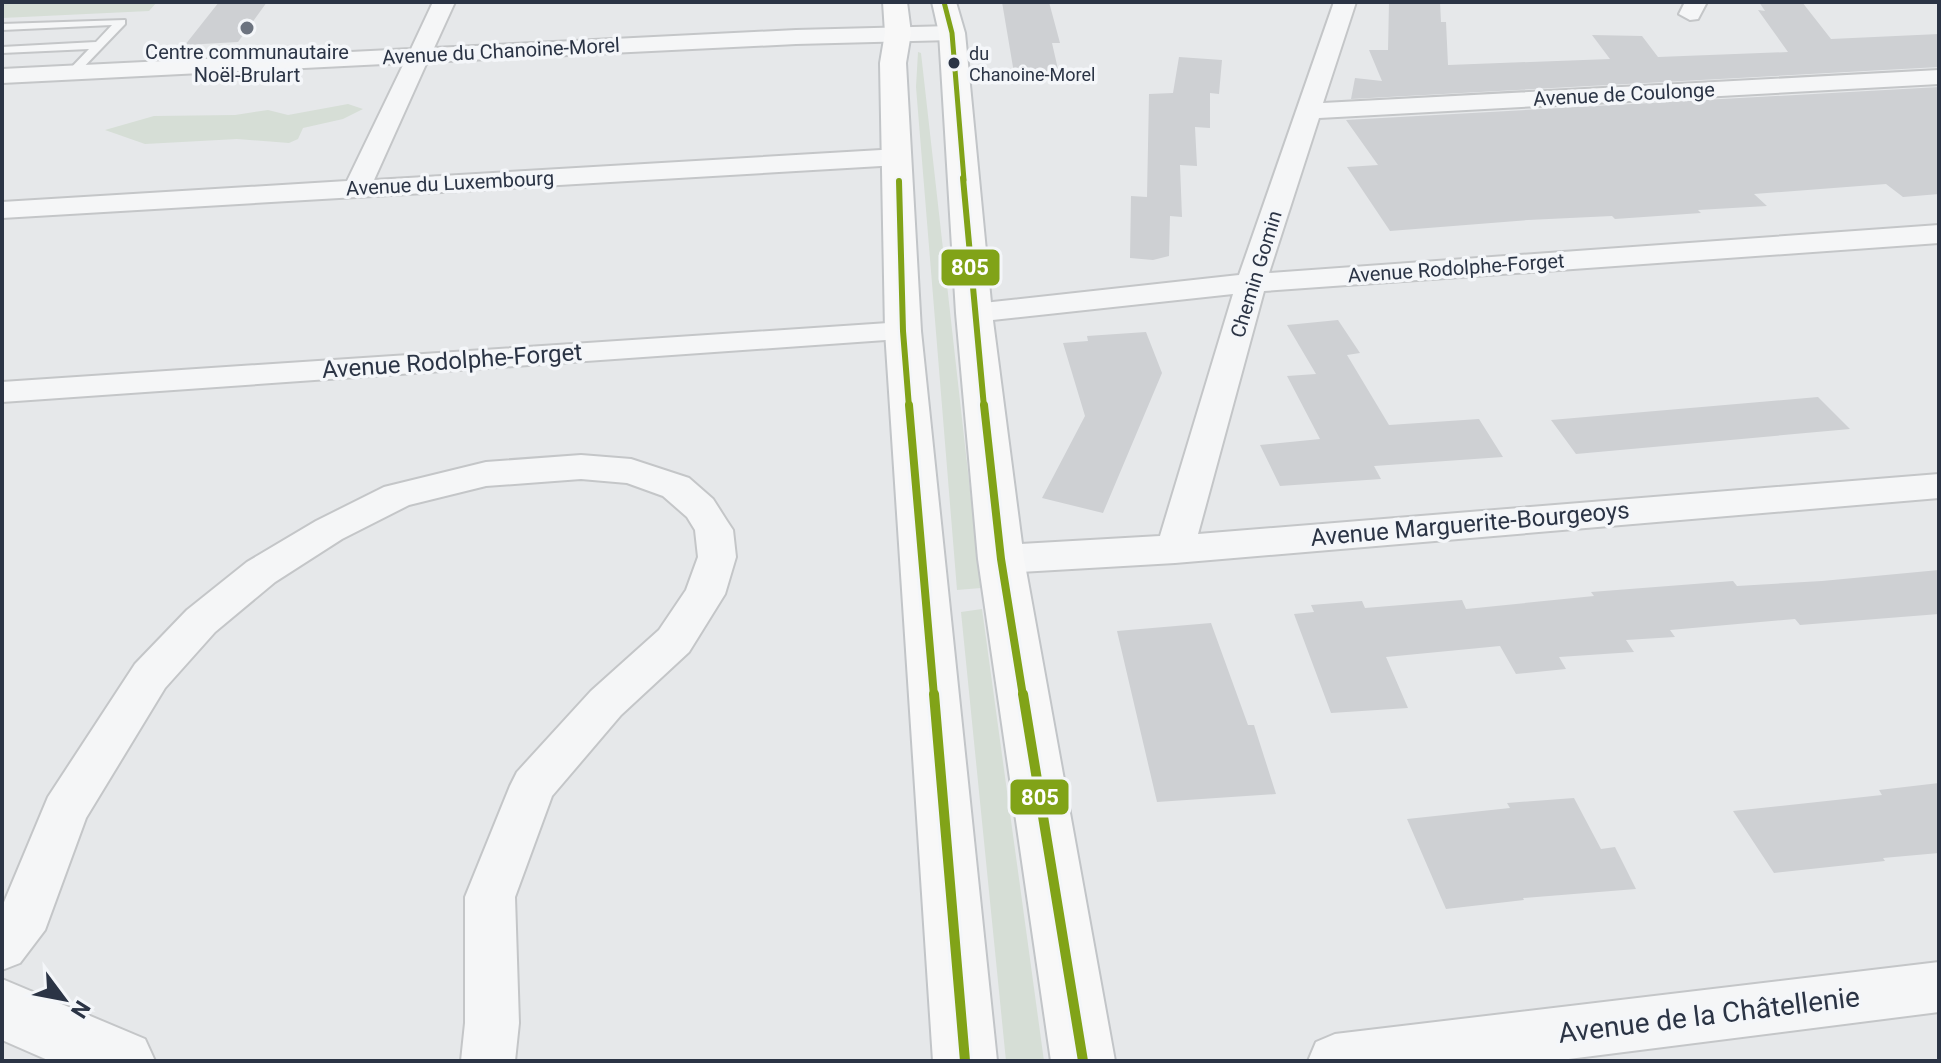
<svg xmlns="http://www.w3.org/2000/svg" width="1941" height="1063" font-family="Roboto,sans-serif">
	<rect width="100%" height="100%" fill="#e6e8ea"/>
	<path fill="#d6ded6" d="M 2,2 L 157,2 L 149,11 L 2,18 Z
		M 918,52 L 921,53 L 981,588 L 957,590 L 916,87 Z
		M 348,104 L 363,109 L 343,119 L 303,128 L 298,139 L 289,143 L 237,139 L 145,144 L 105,130 L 154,116 L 235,115 L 268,110 L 288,115 Z
		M 982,609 L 1044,1061 L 1006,1061 L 961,612 Z"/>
	<path fill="#ced0d3" d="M 219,2 L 267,2 L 238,42 L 185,45 Z
		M 1002,2 L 1049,2 L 1060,43 L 1052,43 L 1060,78 L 1015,79 Z
		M 1389,2 L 1440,2 L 1441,22 L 1446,22 L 1448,65 L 1610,59 L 1592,35 L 1642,36 L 1658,57 L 1788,52 L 1758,10 L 1765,11 L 1759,2 L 1802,2 L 1831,39 L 1939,34 L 1939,67 L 1351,99 L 1355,78 L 1382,81 L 1369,50 L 1388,50 Z
		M 1179,57 L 1222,60 L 1219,94 L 1210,93 L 1210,128 L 1195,127 L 1197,166 L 1180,165 L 1182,217 L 1170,216 L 1169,256 L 1153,260 L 1130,258 L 1131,196 L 1147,197 L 1149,94 L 1173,93 Z
		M 1939,87 L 1939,194 L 1903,197 L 1886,184 L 1754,194 L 1767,206 L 1698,210 L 1701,213 L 1615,219 L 1612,216 L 1528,220 L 1390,231 L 1347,167 L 1378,165 L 1346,120 Z
		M 1338,320 L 1360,353 L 1347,355 L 1389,425 L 1479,419 L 1503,457 L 1374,466 L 1381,479 L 1280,486 L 1260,445 L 1320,439 L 1287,376 L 1316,374 L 1287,325 Z
		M 1146,332 L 1162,373 L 1103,513 L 1042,498 L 1085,416 L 1063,343 L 1088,341 L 1087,336 Z
		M 1818,397 L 1850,429 L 1576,454 L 1551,420 Z
		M 1939,570 L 1939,614 L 1800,625 L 1795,619 L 1670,630 L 1675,637 L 1626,640 L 1634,652 L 1559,657 L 1566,669 L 1516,674 L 1500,646 L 1386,657 L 1408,708 L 1331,713 L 1294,614 L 1314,612 L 1311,605 L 1362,601 L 1365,608 L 1462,600 L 1466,609 L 1594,596 L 1591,592 L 1733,581 L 1737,586 L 1822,581 Z
		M 1211,623 L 1248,725 L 1254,725 L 1276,794 L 1157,802 L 1117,631 Z
		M 1939,783 L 1939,853 L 1883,858 L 1885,861 L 1774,873 L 1733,811 L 1882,795 L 1879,790 Z
		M 1574,798 L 1601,849 L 1615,847 L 1636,889 L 1523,898 L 1524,900 L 1446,909 L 1407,819 L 1510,808 L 1507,803 Z"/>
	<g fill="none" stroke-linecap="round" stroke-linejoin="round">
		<g stroke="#c4c6c8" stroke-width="4">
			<path id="service" d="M 125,20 L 125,24 L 77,74 L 67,72 L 89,49 L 2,53 L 2,47 L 96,42 L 112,25 L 2,30 L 2,24 Z"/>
		</g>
		<g stroke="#c4c6c8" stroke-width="4">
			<path id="minor" d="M 433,2 L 455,2 L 434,48 L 796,30 L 952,26 L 963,33 L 952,40 L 796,44 L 427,62 L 374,180 L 898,149 L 907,151 L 911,157 L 907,163 L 898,165 L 2,218 L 2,202 L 347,181 L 404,63 L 2,83 L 2,69 L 411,49 Z
				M 1334,2 L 1356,2 L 1323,103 L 1939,70 L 1939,84 L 1319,118 L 1269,273 L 1939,225 L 1939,243 L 1264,291 L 1198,534 L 1939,474 L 1939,498 L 1175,563 L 1001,573 L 987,569 L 982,559 L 987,549 L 1001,545 L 1160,536 L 1233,294 L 974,322 L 963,320 L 958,313 L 963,306 L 974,304 L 1239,275 Z
				M 1685,2 L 1707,2 L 1698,19 L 1690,20 L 1679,14 Z
				M 903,322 L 914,324 L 919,331 L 914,338 L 2,402 L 2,382 Z
				M 581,455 L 631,459 L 689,478 L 713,499 L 727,521 L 733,530 L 736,557 L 725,594 L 689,652 L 621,715 L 552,796 L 515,897 L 519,1023 L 515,1061 L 461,1061 L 465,1023 L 465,897 L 510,786 L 517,772 L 591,691 L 659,630 L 686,590 L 698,557 L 695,530 L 687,517 L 663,496 L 627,483 L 581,479 L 486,486 L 409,505 L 342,539 L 275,582 L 215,632 L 165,688 L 86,818 L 45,930 L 20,963 L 2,970 L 2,907 L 48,797 L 135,664 L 187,610 L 247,562 L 316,521 L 384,487 L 486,462 Z
				M 1939,962 L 1939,1012 L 1553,1061 L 1308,1061 L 1316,1042 L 1335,1034 Z"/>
		</g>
		<g stroke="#c4c6c8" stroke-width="4">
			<path id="tertiary" d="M 2,979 L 145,1039 L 155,1061 L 50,1061 L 2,1040 Z"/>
		</g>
		<g stroke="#c2c5c8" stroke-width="4">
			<path id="primary" d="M 883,2 L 907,2 L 911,33 L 906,63 L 921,331 L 997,1061 L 933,1061 L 885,331 L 880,63 L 885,33 Z
				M 932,2 L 956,2 L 965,33 L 992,313 L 1024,559 L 1115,1061 L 1051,1061 L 978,559 L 956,313 L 939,33 Z"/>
		</g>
		<use href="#service" fill="#f5f6f7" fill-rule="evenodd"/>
		<use href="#minor" fill="#f5f6f7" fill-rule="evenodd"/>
		<use href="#tertiary" fill="#f5f6f7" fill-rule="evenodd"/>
		<use href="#primary" fill="#f8f8f8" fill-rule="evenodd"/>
		<g stroke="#f4f6f9" stroke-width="9">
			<path id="bus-1-far3" d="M 944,2 L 952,33 L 964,180"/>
		</g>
		<g stroke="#f4f6f9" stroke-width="11">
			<path id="bus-1-far2" d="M 963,178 L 984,407
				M 899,181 L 903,331 L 909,407"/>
		</g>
		<g stroke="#f4f6f9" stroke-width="14">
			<path id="bus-1-far1" d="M 909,405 L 934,696
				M 984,405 L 1001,559 L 1023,696"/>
		</g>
		<g stroke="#f4f6f9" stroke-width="16">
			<path id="bus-1" d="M 934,694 L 965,1061
				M 1023,694 L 1083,1061"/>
		</g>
		<use href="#bus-1-far3" stroke="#81a318" stroke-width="5"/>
		<use href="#bus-1-far2" stroke="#81a318" stroke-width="6"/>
		<use href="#bus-1-far1" stroke="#81a318" stroke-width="8"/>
		<use href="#bus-1" stroke="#81a318" stroke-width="10"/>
	</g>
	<circle fill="#6c737f" stroke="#f4f6f9" stroke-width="3" cx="247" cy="28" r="8"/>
	<circle fill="#2b3445" stroke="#f4f6f9" stroke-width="3" cx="954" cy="63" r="7"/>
	<g text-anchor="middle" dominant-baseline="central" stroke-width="7" stroke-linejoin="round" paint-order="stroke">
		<g font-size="18" fill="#2b3445" stroke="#f4f6f9" text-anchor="start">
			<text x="969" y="53">du<tspan x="969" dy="21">Chanoine-Morel</tspan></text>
		</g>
		<g font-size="20" fill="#2b3445" stroke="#f4f6f9">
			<text transform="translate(501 51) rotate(-3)">Avenue du Chanoine-Morel</text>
			<text transform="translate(1624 94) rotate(-3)">Avenue de Coulonge</text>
			<text transform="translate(450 183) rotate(-3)">Avenue du Luxembourg</text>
			<text transform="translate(1456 268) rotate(-4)">Avenue Rodolphe-Forget</text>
			<text transform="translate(1256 274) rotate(-73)">Chemin Gomin</text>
		</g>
		<g font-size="20" fill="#2b3445" stroke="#f4f6f9">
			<text x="247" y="52">Centre communautaire<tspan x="247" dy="23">Noël-Brulart</tspan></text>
		</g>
		<g font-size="24" fill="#2b3445" stroke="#f4f6f9">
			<text transform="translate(452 361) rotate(-4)">Avenue Rodolphe-Forget</text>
			<text transform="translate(1470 524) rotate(-5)">Avenue Marguerite-Bourgeoys</text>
		</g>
		<g font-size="28" fill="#2b3445" stroke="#f4f6f9">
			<text transform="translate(1709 1015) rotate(-7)">Avenue de la Châtellenie</text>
		</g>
	</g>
	<g stroke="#f4f6f9" stroke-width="3">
		<rect x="940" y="248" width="61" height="39" rx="8" fill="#81a318"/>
		<rect x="1009" y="778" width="61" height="38" rx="8" fill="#81a318"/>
	</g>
	<g font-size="22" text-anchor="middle" font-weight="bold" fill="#fff">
		<text x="970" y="275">805</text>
		<text x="1040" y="805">805</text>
	</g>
	<rect width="1941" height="1063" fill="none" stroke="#2b3445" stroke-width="8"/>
	<g transform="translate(64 999) rotate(122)" stroke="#f4f6f9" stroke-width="6" paint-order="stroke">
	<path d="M0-6L14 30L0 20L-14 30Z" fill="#2b3445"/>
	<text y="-12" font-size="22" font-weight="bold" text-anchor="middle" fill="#2b3445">N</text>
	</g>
</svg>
